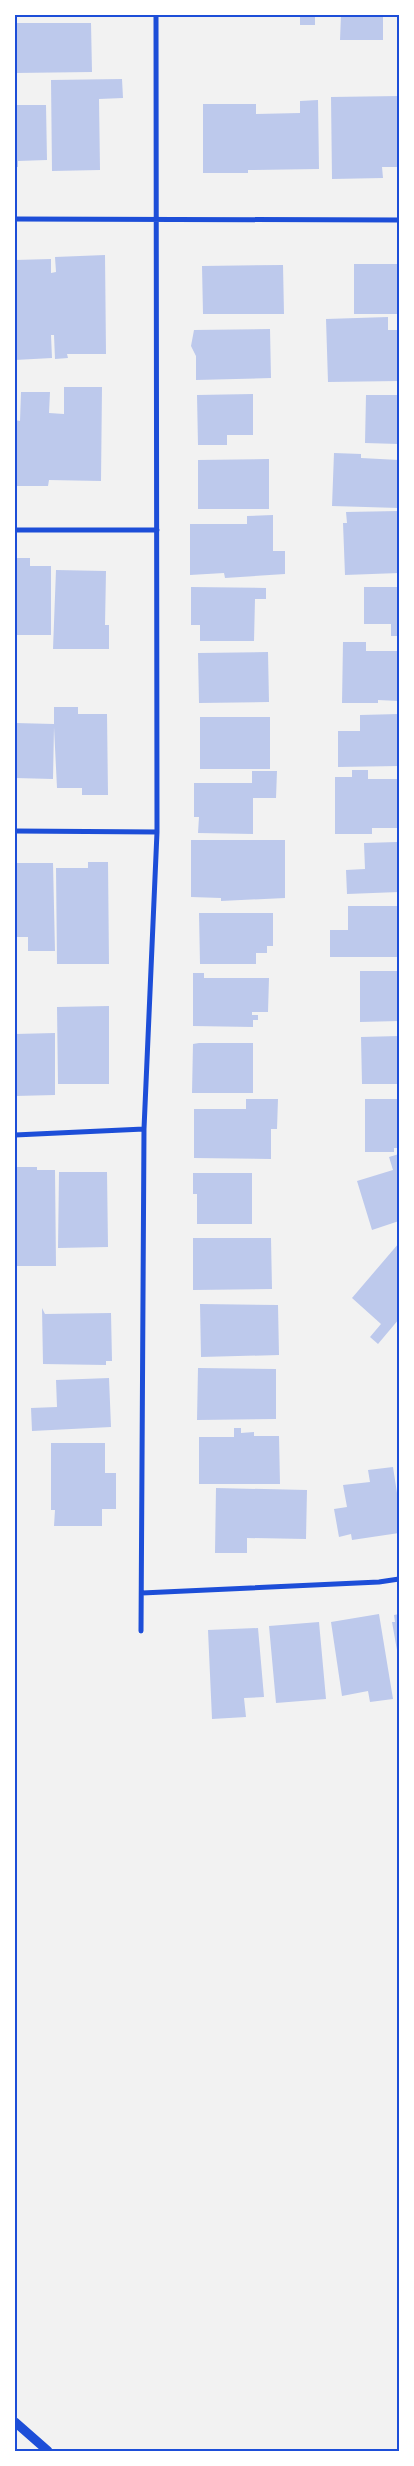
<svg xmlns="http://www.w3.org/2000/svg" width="414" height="2466" font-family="Manrope,sans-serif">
	<rect width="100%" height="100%" fill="#f2f2f2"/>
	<path fill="#bdc9ec" d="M 300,15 L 315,15 L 315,25 L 300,25 Z
		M 341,15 L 383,15 L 383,40 L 340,40 Z
		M 15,23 L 91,23 L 92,72 L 15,73 Z
		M 122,79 L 123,98 L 99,99 L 100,170 L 52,171 L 51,80 Z
		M 399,96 L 399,167 L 382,167 L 383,178 L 332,179 L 331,97 Z
		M 318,100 L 319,169 L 248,170 L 248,173 L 203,173 L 203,104 L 256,104 L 256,114 L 300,113 L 300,101 Z
		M 15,105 L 46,105 L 47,160 L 18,161 L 18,167 L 15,167 Z
		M 105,255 L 106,354 L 67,354 L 68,358 L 55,359 L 54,335 L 51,335 L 52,358 L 15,360 L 15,260 L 51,259 L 51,273 L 56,272 L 55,257 Z
		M 354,264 L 399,264 L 399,314 L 354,314 Z
		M 283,265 L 284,314 L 203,314 L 202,266 Z
		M 388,317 L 388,330 L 399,330 L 399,381 L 328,382 L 326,319 Z
		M 270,329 L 271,378 L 196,380 L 196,356 L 191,346 L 194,330 Z
		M 64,387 L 102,387 L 101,481 L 49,480 L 48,486 L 15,486 L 15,420 L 20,421 L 21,392 L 50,392 L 49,413 L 64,414 Z
		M 253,394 L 253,435 L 227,435 L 227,445 L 198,445 L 197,395 Z
		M 366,395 L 399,395 L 399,444 L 365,443 Z
		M 334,453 L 361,454 L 361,458 L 399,460 L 399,508 L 332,506 Z
		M 269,459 L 269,509 L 198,509 L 198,460 Z
		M 399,511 L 399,573 L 345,575 L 343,523 L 347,523 L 346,512 Z
		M 273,515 L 273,551 L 285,551 L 285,574 L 225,578 L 224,573 L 190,575 L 190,524 L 247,524 L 247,516 Z
		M 15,558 L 30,558 L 30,566 L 51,566 L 51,635 L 15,635 Z
		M 56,570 L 106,571 L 105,625 L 109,625 L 109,649 L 53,649 Z
		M 191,587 L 266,588 L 266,599 L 255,599 L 254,641 L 200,641 L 200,625 L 191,625 Z
		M 364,587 L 399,587 L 399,636 L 391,636 L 391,624 L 364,624 Z
		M 343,642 L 366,642 L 366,651 L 399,651 L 399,701 L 378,700 L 378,703 L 342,703 Z
		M 268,652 L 269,702 L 199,703 L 198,653 Z
		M 54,707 L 78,707 L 78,714 L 107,714 L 108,795 L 82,795 L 82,788 L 57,788 L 54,727 L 53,779 L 15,778 L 15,723 L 54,724 Z
		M 399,714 L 399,766 L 338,767 L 338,731 L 360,731 L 360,715 Z
		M 200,717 L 270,717 L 270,769 L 200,769 Z
		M 352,770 L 368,770 L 368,779 L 399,779 L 399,828 L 372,828 L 372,834 L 335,834 L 335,777 L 352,777 Z
		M 252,771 L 277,771 L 276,798 L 253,798 L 253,834 L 198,833 L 199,817 L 194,817 L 194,783 L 252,783 Z
		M 397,832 L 399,832 L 399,892 L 347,894 L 346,870 L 365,869 L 364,843 L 397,842 Z
		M 191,840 L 285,840 L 285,898 L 221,901 L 221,898 L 191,897 Z
		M 88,862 L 108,862 L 109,964 L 57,964 L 56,868 L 88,868 Z
		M 15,863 L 53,863 L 55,951 L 28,951 L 28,937 L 15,937 Z
		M 348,906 L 399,906 L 399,957 L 330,957 L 330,930 L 348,930 Z
		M 199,913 L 273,913 L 273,946 L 267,946 L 267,953 L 256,953 L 256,964 L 200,964 Z
		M 360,971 L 399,971 L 399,1021 L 360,1022 Z
		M 193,973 L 204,973 L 204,978 L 269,978 L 268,1012 L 252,1012 L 252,1015 L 258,1015 L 258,1020 L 253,1020 L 253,1027 L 193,1026 Z
		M 109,1006 L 109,1084 L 58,1084 L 57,1007 Z
		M 55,1033 L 55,1095 L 15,1096 L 15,1034 Z
		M 399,1036 L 399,1084 L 362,1084 L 361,1037 Z
		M 199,1043 L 253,1043 L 253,1093 L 192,1093 L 193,1044 Z
		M 246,1099 L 278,1099 L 277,1129 L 271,1129 L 271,1159 L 194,1158 L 194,1109 L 246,1109 Z
		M 365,1099 L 399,1099 L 399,1148 L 394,1148 L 394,1152 L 365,1152 Z
		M 399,1154 L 399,1221 L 372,1230 L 357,1181 L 393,1170 L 389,1157 Z
		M 15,1167 L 37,1167 L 37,1170 L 55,1170 L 56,1266 L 15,1266 Z
		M 59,1172 L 107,1172 L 108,1247 L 58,1248 Z
		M 193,1173 L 252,1173 L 252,1224 L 197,1224 L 197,1194 L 193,1194 Z
		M 193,1238 L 271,1238 L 272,1289 L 193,1290 Z
		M 399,1243 L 399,1319 L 378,1344 L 370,1337 L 381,1324 L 352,1298 Z
		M 200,1304 L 278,1305 L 279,1355 L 201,1357 Z
		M 42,1308 L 45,1314 L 111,1313 L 112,1361 L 106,1361 L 106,1365 L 43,1364 Z
		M 198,1368 L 276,1369 L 276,1419 L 197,1420 Z
		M 109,1378 L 111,1427 L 32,1431 L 31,1408 L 57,1407 L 56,1380 Z
		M 234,1428 L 241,1428 L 241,1433 L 254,1432 L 254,1436 L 279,1436 L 280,1484 L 199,1484 L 199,1437 L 234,1437 Z
		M 51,1443 L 105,1443 L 105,1473 L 116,1473 L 116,1509 L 102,1509 L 102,1526 L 54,1526 L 55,1510 L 51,1510 Z
		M 393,1467 L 399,1506 L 399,1533 L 352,1540 L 351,1534 L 339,1537 L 334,1509 L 347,1507 L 343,1485 L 370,1482 L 368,1470 Z
		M 216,1488 L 307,1490 L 306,1539 L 247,1538 L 247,1553 L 215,1553 Z
		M 379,1614 L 393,1699 L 370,1702 L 368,1691 L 342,1696 L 331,1622 Z
		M 399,1614 L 399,1656 L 398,1656 L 392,1622 L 395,1622 L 394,1615 Z
		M 319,1622 L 326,1699 L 276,1703 L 269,1626 Z
		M 258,1628 L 264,1697 L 244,1698 L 246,1717 L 212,1719 L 208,1630 Z"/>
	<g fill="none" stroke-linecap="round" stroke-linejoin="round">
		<path stroke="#1d4ed8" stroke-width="5" d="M 15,219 L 399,220
			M 15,530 L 157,530
			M 15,831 L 157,832
			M 15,1135 L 144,1129
			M 142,1593 L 379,1582 L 399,1579
			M 141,1631 L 144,1129 L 157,832 L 156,15"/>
		<path stroke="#1d4ed8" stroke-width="9" d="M 15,2422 L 48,2451"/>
	</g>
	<rect width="414" height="2466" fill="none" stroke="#ffffff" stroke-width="32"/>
	<rect x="16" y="16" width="382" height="2434" fill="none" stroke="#1d4ed8" stroke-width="2"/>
</svg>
